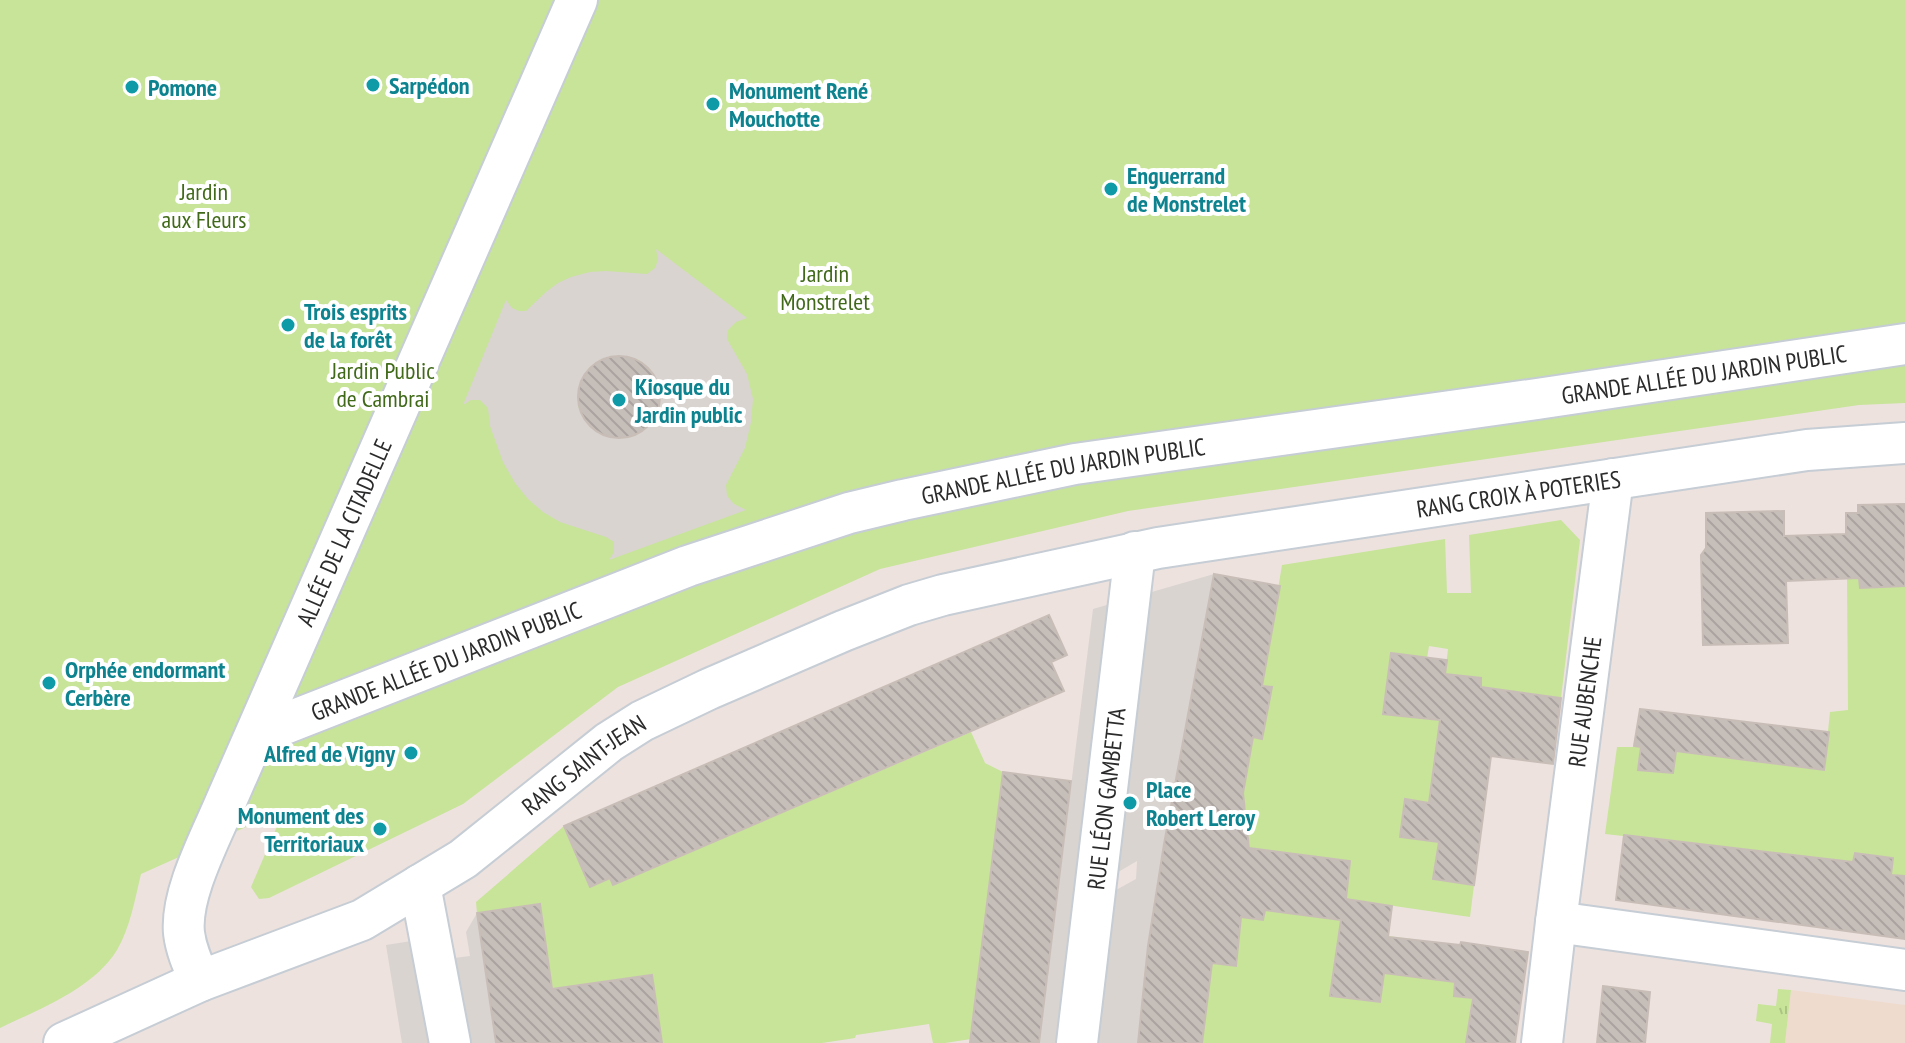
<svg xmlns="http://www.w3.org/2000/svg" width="1905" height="1043" font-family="'PT Sans Narrow',sans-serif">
	<defs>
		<pattern id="grass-tufts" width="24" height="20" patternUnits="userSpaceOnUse" patternTransform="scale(2)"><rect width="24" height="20" fill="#c7e499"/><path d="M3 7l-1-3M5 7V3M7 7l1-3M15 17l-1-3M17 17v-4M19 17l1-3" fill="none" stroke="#abc484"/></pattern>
		<pattern id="building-back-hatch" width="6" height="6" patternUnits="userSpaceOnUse" patternTransform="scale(2)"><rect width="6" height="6" fill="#c6beb9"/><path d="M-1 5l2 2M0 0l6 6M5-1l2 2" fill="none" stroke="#aaa39f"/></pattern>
	</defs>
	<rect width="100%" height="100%" fill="#ede2de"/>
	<path fill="#efdbcd" d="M 1791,990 L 1905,1005 L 1905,1043 L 1785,1043 Z"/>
	<path fill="url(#grass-tufts)" d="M 1778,989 L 1791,990 L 1785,1043 L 1770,1043 L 1772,1024 L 1756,1021 L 1758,1004 L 1776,1006 Z"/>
	<path fill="#c7e499" d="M 0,0 L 1905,0 L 1905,403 L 1859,405 L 1128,511 L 880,569 L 618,687 L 463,804 L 269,898 L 259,899 L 251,887 L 284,810 L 141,874 C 135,899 130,928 117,950 C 93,989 39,1009 0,1028 Z
		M 1561,520 L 1580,540 L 1561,698 L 1481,687 L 1481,678 L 1445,674 L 1448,649 L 1429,646 L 1427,658 L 1384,713 L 1440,720 L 1436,749 L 1491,756 L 1487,790 L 1433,783 L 1430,803 L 1405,799 L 1400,836 L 1439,842 L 1433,879 L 1474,885 L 1470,917 L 1346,899 L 1350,861 L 1251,859 L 1245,806 L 1241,804 L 1253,737 L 1261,739 L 1271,687 L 1262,686 L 1282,565 L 1445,539 L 1447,593 L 1471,593 L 1469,535 Z
		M 1847,578 L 1859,578 L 1860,588 L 1905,586 L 1905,876 L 1891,875 L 1893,858 L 1855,853 L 1853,870 L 1812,857 L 1605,834 L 1617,747 L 1641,747 L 1638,770 L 1673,773 L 1676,751 L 1824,770 L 1830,712 L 1848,710 Z
		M 971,732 L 985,763 L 1003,772 L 977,986 L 1003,1034 L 945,1043 L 933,1043 L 929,1024 L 856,1035 L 855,1038 L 822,1043 L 662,1043 L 652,975 L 577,986 L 557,1026 L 540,904 L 477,913 L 476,902 L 564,826 L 590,887 L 610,878 L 613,885 Z
		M 1265,910 L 1341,920 L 1330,996 L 1380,1001 L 1388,936 L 1442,943 L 1437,980 L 1455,982 L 1472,998 L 1466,1043 L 1202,1043 L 1212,963 L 1236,965 L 1238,943 L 1218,941 L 1221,915 L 1263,920 Z"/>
	<path fill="#d9d4d0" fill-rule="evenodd" d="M 656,249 L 747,318 L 736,322 L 728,330 L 727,339 L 747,374 L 753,399 L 751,422 L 745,448 L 726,485 L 727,496 L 734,504 L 746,510 L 609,560 L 614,552 L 614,542 L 606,537 L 560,522 L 543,512 L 528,499 L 515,483 L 503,462 L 490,426 L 488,408 L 480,400 L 471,400 L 463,405 L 506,300 L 512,308 L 519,311 L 526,311 L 546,292 L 558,283 L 571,277 L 590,272 L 606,271 L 647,274 L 655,268 L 658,260 ZM 613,356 L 626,356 L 639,360 L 650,369 L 657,381 L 660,394 L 659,407 L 653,420 L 644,430 L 631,437 L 617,438 L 603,435 L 592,428 L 583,418 L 578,406 L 578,392 L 582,379 L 589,368 L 600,360 Z
		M 1214,574 L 1165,837 L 1150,933 L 1138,1043 L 1039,1043 L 1093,609 ZM 1137,861 L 1136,879 L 1107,895 L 1108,878 Z
		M 477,913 L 496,1043 L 402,1043 L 386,945 L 450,935 L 454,958 L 470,956 L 466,932 Z"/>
	<path fill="url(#building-back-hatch)" stroke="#c9beb7" stroke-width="2" d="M578 397a41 41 0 1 1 82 0a41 41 0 1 1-82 0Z
		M 1905,504 L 1905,586 L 1860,588 L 1859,578 L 1786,581 L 1788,643 L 1703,645 L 1701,555 L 1706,548 L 1706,513 L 1784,511 L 1784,536 L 1846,534 L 1846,513 L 1858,513 L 1858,505 Z
		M 1214,574 L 1280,586 L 1262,686 L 1272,687 L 1262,739 L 1253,737 L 1243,793 L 1249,848 L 1350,861 L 1346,899 L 1392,906 L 1388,937 L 1460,945 L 1461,942 L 1528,952 L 1515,1043 L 1466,1043 L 1473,998 L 1454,996 L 1455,982 L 1384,973 L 1380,1002 L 1330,996 L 1341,920 L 1265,910 L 1263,920 L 1241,917 L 1236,966 L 1212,963 L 1202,1043 L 1138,1043 L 1148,946 L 1164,844 Z
		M 1049,615 L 1067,655 L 1051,662 L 1064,691 L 613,885 L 610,878 L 590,887 L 564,826 Z
		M 1391,653 L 1447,660 L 1445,674 L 1481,678 L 1481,687 L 1561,698 L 1553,764 L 1491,756 L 1474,885 L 1433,879 L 1439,842 L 1400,837 L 1405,799 L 1429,803 L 1440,720 L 1383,714 Z
		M 1640,709 L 1829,732 L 1824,770 L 1676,751 L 1673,773 L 1638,770 L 1641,747 L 1634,746 Z
		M 1003,772 L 1071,781 L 1039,1043 L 970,1043 Z
		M 1624,835 L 1853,862 L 1855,853 L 1893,858 L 1891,875 L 1905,876 L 1905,939 L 1616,900 Z
		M 540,904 L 552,989 L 652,975 L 662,1043 L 496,1043 L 477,913 Z
		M 1603,986 L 1650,992 L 1645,1043 L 1597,1043 Z"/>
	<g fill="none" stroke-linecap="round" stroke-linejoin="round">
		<g stroke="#c6cdd5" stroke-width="44">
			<g id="street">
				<path id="s1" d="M 256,735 L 688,566 L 849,513 L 903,500 L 1075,464 L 1537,399 L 1905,344"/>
				<path d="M 420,885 L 450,1043"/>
				<path d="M 1556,922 L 1905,970"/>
				<path id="s2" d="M 200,981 C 193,965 186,950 184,933 C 180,894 211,837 226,801 L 577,0"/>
				<path id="s3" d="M 64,1043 L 200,981 L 362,920 L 463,859 L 609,742 L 642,721 L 709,689 L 843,631 L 909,605 L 943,595 L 1158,548 L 1807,450 L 1905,443"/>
				<path id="s4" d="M 1077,1043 L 1135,552"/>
				<path id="s5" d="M 1542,1043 L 1556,922 L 1613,479"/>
			</g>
		</g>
		<use href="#street" stroke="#fff" stroke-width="40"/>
	</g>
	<g fill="#0f9aa8" stroke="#fff" stroke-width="3">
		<circle cx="373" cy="85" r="8"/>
		<circle cx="132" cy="87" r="8"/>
		<circle cx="713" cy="104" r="8"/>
		<circle cx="1111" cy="189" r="8"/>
		<circle cx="288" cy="325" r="8"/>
		<circle cx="619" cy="400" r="8"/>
		<circle cx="49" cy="683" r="8"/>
		<circle cx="411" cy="753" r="8"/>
		<circle cx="1130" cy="803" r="8"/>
		<circle cx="380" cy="829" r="8"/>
	</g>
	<g text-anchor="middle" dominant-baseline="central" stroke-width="8" stroke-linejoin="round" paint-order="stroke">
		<g font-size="24" font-weight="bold" fill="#0d838f" stroke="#fff" text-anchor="start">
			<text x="389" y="85">Sarpédon</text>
			<text x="148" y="87">Pomone</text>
			<text x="729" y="90">Monument René<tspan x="729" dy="28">Mouchotte</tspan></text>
			<text x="1127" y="175">Enguerrand<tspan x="1127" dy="28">de Monstrelet</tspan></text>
			<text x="304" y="311">Trois esprits<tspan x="304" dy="28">de la forêt</tspan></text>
			<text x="635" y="386">Kiosque du<tspan x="635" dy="28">Jardin public</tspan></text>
			<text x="65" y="669">Orphée endormant<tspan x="65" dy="28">Cerbère</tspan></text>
			<text x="395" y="753" text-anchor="end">Alfred de Vigny</text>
			<text x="1146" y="789">Place<tspan x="1146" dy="28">Robert Leroy</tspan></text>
			<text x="364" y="815" text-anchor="end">Monument des<tspan x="364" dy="28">Territoriaux</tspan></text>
		</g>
		<g font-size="24" fill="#406a19" stroke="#fff">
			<text x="204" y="191">Jardin<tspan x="204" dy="28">aux Fleurs</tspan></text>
			<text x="825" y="273">Jardin<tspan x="825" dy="28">Monstrelet</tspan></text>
			<text x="383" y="370">Jardin Public<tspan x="383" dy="28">de Cambrai</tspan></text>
		</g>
		<g font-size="24" fill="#2b2b2b" stroke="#fff">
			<text stroke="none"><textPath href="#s1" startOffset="1500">GRANDE ALLÉE DU JARDIN PUBLIC</textPath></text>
			<text stroke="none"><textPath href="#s1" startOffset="852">GRANDE ALLÉE DU JARDIN PUBLIC</textPath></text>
			<text stroke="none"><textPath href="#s3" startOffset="1578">RANG CROIX À POTERIES</textPath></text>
			<text stroke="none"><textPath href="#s2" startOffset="484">ALLÉE DE LA CITADELLE</textPath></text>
			<text stroke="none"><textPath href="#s1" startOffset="204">GRANDE ALLÉE DU JARDIN PUBLIC</textPath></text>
			<text stroke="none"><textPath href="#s5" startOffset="344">RUE AUBENCHE</textPath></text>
			<text stroke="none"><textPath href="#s3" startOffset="594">RANG SAINT-JEAN</textPath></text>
			<text stroke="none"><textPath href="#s4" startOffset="246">RUE LÉON GAMBETTA</textPath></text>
		</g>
	</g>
</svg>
